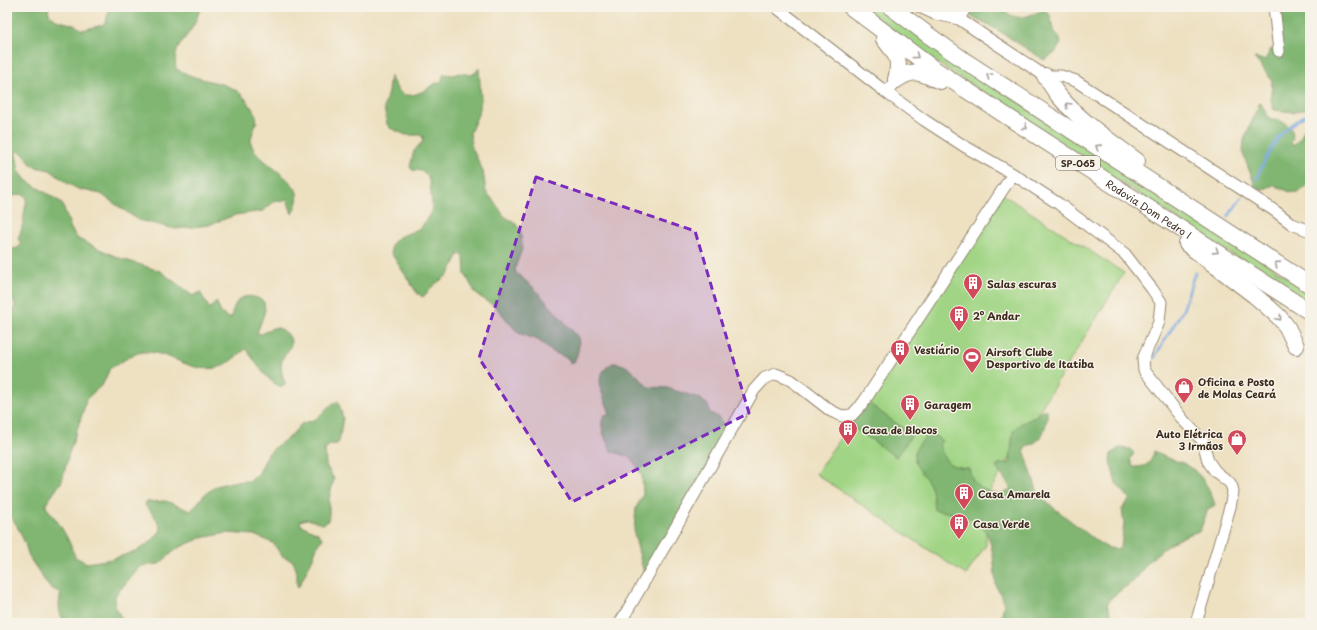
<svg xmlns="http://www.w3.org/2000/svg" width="1317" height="630" font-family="'Playpen Sans',sans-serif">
	<rect width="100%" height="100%" fill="#f7f3e8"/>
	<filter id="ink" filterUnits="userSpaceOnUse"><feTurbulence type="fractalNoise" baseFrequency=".025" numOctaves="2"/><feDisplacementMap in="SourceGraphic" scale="8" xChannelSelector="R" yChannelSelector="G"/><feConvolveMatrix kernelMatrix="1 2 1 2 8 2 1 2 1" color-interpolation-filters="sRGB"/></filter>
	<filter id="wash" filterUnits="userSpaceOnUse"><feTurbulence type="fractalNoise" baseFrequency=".012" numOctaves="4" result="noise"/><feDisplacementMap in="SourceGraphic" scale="16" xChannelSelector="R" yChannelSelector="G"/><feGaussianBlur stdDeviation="0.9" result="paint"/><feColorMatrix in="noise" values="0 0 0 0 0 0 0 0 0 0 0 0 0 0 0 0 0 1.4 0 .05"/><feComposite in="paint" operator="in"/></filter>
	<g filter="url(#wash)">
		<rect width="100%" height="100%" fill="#eee1c2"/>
		<path fill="#a1d585" stroke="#6e8052" d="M 863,7 L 882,7 L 937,49 L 1310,292 L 1310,305 L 930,58 Z
			M 1002,194 L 1124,273 L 986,497 L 986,545 L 966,575 L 816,474 Z"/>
		<path fill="#80b672" stroke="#5e7048" d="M 7,7 L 48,7 L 49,14 L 56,20 L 75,25 L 82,30 L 102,25 L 106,22 L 110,7 L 201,7 C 198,14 196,22 192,28 C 182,44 173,47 176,69 C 180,71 185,73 189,75 C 206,82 230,82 243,96 C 246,99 255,112 256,116 C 259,127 246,137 253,148 C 262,163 294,179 297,193 C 299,200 295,208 292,214 L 287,199 L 282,202 L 276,200 L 263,211 L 235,215 L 209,225 L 176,229 L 138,220 L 101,194 L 78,189 L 67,183 L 50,170 L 35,167 L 30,163 L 25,155 L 17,150 L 16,154 L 19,171 L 27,181 L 62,203 L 71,229 L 78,239 L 119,258 L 160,271 L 193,296 L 200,292 L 209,308 L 211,308 L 216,301 L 221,313 L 228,318 L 231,318 C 232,314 233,308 235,305 C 241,293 255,295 264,302 L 265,311 L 257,333 L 262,334 C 265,332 269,329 273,328 C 281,326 292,335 291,344 C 290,351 284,354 282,360 C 280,367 282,378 286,384 L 283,387 C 266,383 256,361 246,349 C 237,355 226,367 215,368 C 191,372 172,354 149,352 C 133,350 123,363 110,368 L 103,384 L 86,399 L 84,409 L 69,453 L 62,481 L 46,504 L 46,507 C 59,522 69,538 75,557 L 87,563 L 112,559 L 137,551 L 152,541 L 161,530 C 160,521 151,512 145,505 L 146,502 L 166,501 L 191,511 L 204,495 L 216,486 L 232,482 L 250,481 L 259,473 L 268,454 L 275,447 L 291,436 L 301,424 L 316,419 L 328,407 L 338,401 L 343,418 L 339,442 L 337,444 L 329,445 L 325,450 L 326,465 L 334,479 L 329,499 L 329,518 L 327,522 L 323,524 L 307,519 L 300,521 L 301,525 L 318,533 L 323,539 L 318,544 L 313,558 L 298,588 L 297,586 L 297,572 L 293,561 L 282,556 L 273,543 L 254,535 L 227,533 L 201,538 L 178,548 L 159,564 L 140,566 L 115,596 L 115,606 L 124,623 L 65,623 C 58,613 58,604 61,593 L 49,587 L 29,557 L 25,543 L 16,524 L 7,512 L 7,314 L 13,312 L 15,305 L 7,285 L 7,250 L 18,248 L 21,244 L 18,238 C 24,228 24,210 27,198 C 22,191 14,196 7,199 Z
			M 967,7 L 1001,7 C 1016,24 1026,16 1044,10 L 1050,15 L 1053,30 L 1059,37 L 1061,43 L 1055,53 L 1044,60 L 996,29 L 973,18 L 968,13 Z
			M 1282,7 L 1310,7 L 1310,108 L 1293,112 L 1274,110 L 1271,101 L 1272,80 L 1254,58 L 1265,60 L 1271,49 L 1275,50 L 1277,48 L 1282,16 Z
			M 479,68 L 481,100 L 479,112 L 470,133 L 472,148 L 483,171 L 486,192 L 494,201 L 504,216 L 515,223 L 521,231 L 522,249 L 515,268 L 516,273 L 533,287 L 578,337 C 580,347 578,353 574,362 L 570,363 L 569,359 L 551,351 L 538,340 L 518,333 L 496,307 L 476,294 L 465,274 L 464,258 L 461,254 L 459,254 L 449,274 L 434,285 L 423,297 L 417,293 L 391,253 L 391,245 L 399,237 L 421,228 L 431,212 L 432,206 L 430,183 L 427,175 L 422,171 L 412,170 L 410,167 L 414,151 L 423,141 L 423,137 L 420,135 L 406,135 L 390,128 L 387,124 L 384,107 L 388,92 L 390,76 C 393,81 396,89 400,92 C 407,99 420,93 427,89 C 432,85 435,83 441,82 L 444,74 L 453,75 L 460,73 L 471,75 L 475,73 Z
			M 1260,102 L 1269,118 C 1283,121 1298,126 1291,143 L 1293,145 C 1305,137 1302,128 1310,118 L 1310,185 L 1308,185 L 1298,193 L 1290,192 L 1274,185 L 1261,190 L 1256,188 L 1243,154 L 1244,140 Z
			M 613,363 C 629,363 637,376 648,387 L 667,388 L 699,398 L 708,405 L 710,413 C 720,417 724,422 729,431 L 701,488 L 679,535 L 645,578 L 634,533 L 636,508 L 643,495 L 642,476 L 632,458 L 611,451 C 606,440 598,426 604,415 L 609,415 L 610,413 C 606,402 595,383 603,372 C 605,368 610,365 613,363 Z
			M 867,402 L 912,435 L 896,457 L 850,425 Z
			M 1042,410 L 1047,410 C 1048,420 1045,434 1037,441 C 1032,445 1027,445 1024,450 L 1038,493 L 1045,501 L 1099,543 L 1108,548 L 1118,549 L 1121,546 L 1124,524 L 1122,509 L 1130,499 L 1116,483 L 1110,461 L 1111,454 L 1119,448 L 1130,449 L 1134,453 L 1130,459 L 1133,467 C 1146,467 1151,465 1154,451 C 1158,454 1163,456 1168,458 C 1173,460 1178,461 1183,463 C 1200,471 1210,488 1215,505 L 1208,509 L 1200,531 C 1180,536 1159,549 1146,565 C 1142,569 1139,576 1135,580 C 1124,589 1116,591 1107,604 L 1113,619 L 1118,623 L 999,623 C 1001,616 1005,606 1003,599 C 1001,594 997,590 996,585 C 994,568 994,529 975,520 C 963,515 947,512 934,510 C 933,503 934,492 930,485 C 925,474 912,467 915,452 C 917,444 926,439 928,431 L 942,441 L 939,445 C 947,464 947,466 969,468 C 970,472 971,477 973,480 C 981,491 998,498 1010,490 L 1010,487 L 996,467 L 998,464 L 1010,463 L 1013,431 L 1020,424 L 1035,417 Z"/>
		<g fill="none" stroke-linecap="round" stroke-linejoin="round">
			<path stroke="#75a7e1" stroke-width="2.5" d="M 1256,180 C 1268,153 1279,128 1306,115 L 1310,116
				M 1228,217 L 1242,197
				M 1154,358 L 1183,310 L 1195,272"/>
		</g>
	</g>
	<g filter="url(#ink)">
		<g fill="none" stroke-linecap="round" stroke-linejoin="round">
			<g stroke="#948670" stroke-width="13">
				<path id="minor" d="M 776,7 L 887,93 L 891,87
					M 920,7 L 935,14 L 959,19 L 1045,76 L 1061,76 L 1076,81 L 1275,211 L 1292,224 L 1310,231
					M 951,7 L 959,19
					M 1274,7 L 1279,51
					M 959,19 L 966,7
					M 887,93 L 924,120 L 964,146 L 1013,174 L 1059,204 L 1125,254 L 1152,289 L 1161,302 L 1159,322 L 1143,359 L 1144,370 L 1184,421 L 1203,441 L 1208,461 L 1215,471 L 1230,483 L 1232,487 L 1233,492 L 1230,507 L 1196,623
					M 620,623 L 669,539 L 754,390 L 765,378 L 776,374 L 791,380 L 831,411 L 842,416 L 852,415 L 863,403 L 1013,174"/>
			</g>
			<g stroke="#948670" stroke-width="18">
				<g id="highway">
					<path id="s1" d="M 851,7 L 931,67 L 1082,165 L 1310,312"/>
					<path d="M 891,7 L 931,37 L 968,63 L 1310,285"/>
					<path d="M 884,39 C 897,55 901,59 896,80"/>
					<path d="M 1045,76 C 1050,83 1054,90 1059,96 C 1081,122 1110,141 1137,161"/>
					<path d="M 896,80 C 914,67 922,73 940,81"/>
					<path d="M 1187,244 L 1254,295 L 1268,307 L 1279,317 L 1287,327 L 1296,346"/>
				</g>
			</g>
			<use href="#minor" stroke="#fff" stroke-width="11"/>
			<use href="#highway" stroke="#fff" stroke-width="16"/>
		</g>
		<defs><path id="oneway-chevron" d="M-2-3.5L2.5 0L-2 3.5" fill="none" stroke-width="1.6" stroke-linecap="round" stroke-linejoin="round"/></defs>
		<g stroke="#a79f9a">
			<use href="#oneway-chevron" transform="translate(916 56) rotate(37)"/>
			<use href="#oneway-chevron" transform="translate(989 76) rotate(-147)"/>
			<use href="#oneway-chevron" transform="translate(1068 105) rotate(-134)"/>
			<use href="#oneway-chevron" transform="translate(1025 127) rotate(34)"/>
			<use href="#oneway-chevron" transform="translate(1098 147) rotate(-147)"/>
			<use href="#oneway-chevron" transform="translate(1216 251) rotate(33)"/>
			<use href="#oneway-chevron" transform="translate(1277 264) rotate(-147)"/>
			<use href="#oneway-chevron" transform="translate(1279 318) rotate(49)"/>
		</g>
	</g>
	<path fill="#7b2cbf" fill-opacity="0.2" stroke="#7b2cbf" stroke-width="3" stroke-dasharray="8 5" stroke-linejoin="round" d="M 536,177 L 695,231 L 749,413 L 572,502 L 479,358 Z"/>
	<defs>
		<g id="building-pin" transform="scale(1)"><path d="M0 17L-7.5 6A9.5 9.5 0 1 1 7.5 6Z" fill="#d1495b" stroke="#f7f3e8"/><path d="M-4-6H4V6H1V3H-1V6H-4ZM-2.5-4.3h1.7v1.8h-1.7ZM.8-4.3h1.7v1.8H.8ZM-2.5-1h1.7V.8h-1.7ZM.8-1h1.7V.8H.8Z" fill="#fff"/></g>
		<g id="stadium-pin" transform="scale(1)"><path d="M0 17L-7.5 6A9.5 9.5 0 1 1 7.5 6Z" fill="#d1495b" stroke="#f7f3e8"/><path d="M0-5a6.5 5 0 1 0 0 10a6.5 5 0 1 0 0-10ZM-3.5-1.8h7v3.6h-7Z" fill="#fff"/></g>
		<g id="shop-pin" transform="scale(1)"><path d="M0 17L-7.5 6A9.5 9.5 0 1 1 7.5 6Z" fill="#d1495b" stroke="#f7f3e8"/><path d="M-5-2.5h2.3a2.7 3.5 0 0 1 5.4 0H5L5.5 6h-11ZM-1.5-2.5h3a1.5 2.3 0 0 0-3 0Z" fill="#fff"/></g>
	</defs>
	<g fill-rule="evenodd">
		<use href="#building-pin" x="973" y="283"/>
		<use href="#building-pin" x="959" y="315"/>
		<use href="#building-pin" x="900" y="349"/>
		<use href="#stadium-pin" x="972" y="357"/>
		<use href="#shop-pin" x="1184" y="387"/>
		<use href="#building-pin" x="910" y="404"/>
		<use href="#building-pin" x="848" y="429"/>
		<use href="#shop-pin" x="1237" y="439"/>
		<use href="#building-pin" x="964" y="493"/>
		<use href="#building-pin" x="959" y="523"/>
	</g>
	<g text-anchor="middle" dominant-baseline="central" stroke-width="3" stroke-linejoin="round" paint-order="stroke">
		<rect fill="#f7f3e8" stroke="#73665b" stroke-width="1" x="1056" y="156" width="44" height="14" rx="3"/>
		<g font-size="9" font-weight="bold" fill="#3b2a1e">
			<text x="1078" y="163">SP-065</text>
		</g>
		<g font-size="10" fill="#3b2a1e" stroke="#f7f3e8">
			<text stroke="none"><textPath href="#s1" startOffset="360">Rodovia Dom Pedro I</textPath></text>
		</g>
		<g font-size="10" font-weight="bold" fill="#3b2a1e" stroke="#f7f3e8" text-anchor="start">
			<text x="987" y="283">Salas escuras</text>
			<text x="973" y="315">2º Andar</text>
			<text x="914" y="349">Vestiário</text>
			<text x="986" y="351">Airsoft Clube<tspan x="986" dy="12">Desportivo de Itatiba</tspan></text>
			<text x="1198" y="381">Oficina e Posto<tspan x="1198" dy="12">de Molas Ceará</tspan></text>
			<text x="924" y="404">Garagem</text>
			<text x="862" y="429">Casa de Blocos</text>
			<text x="1223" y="433" text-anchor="end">Auto Elétrica<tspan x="1223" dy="12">3 Irmãos</tspan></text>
			<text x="978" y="493">Casa Amarela</text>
			<text x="973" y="523">Casa Verde</text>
		</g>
	</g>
	<rect width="1317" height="630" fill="none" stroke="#f7f3e8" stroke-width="24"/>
</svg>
